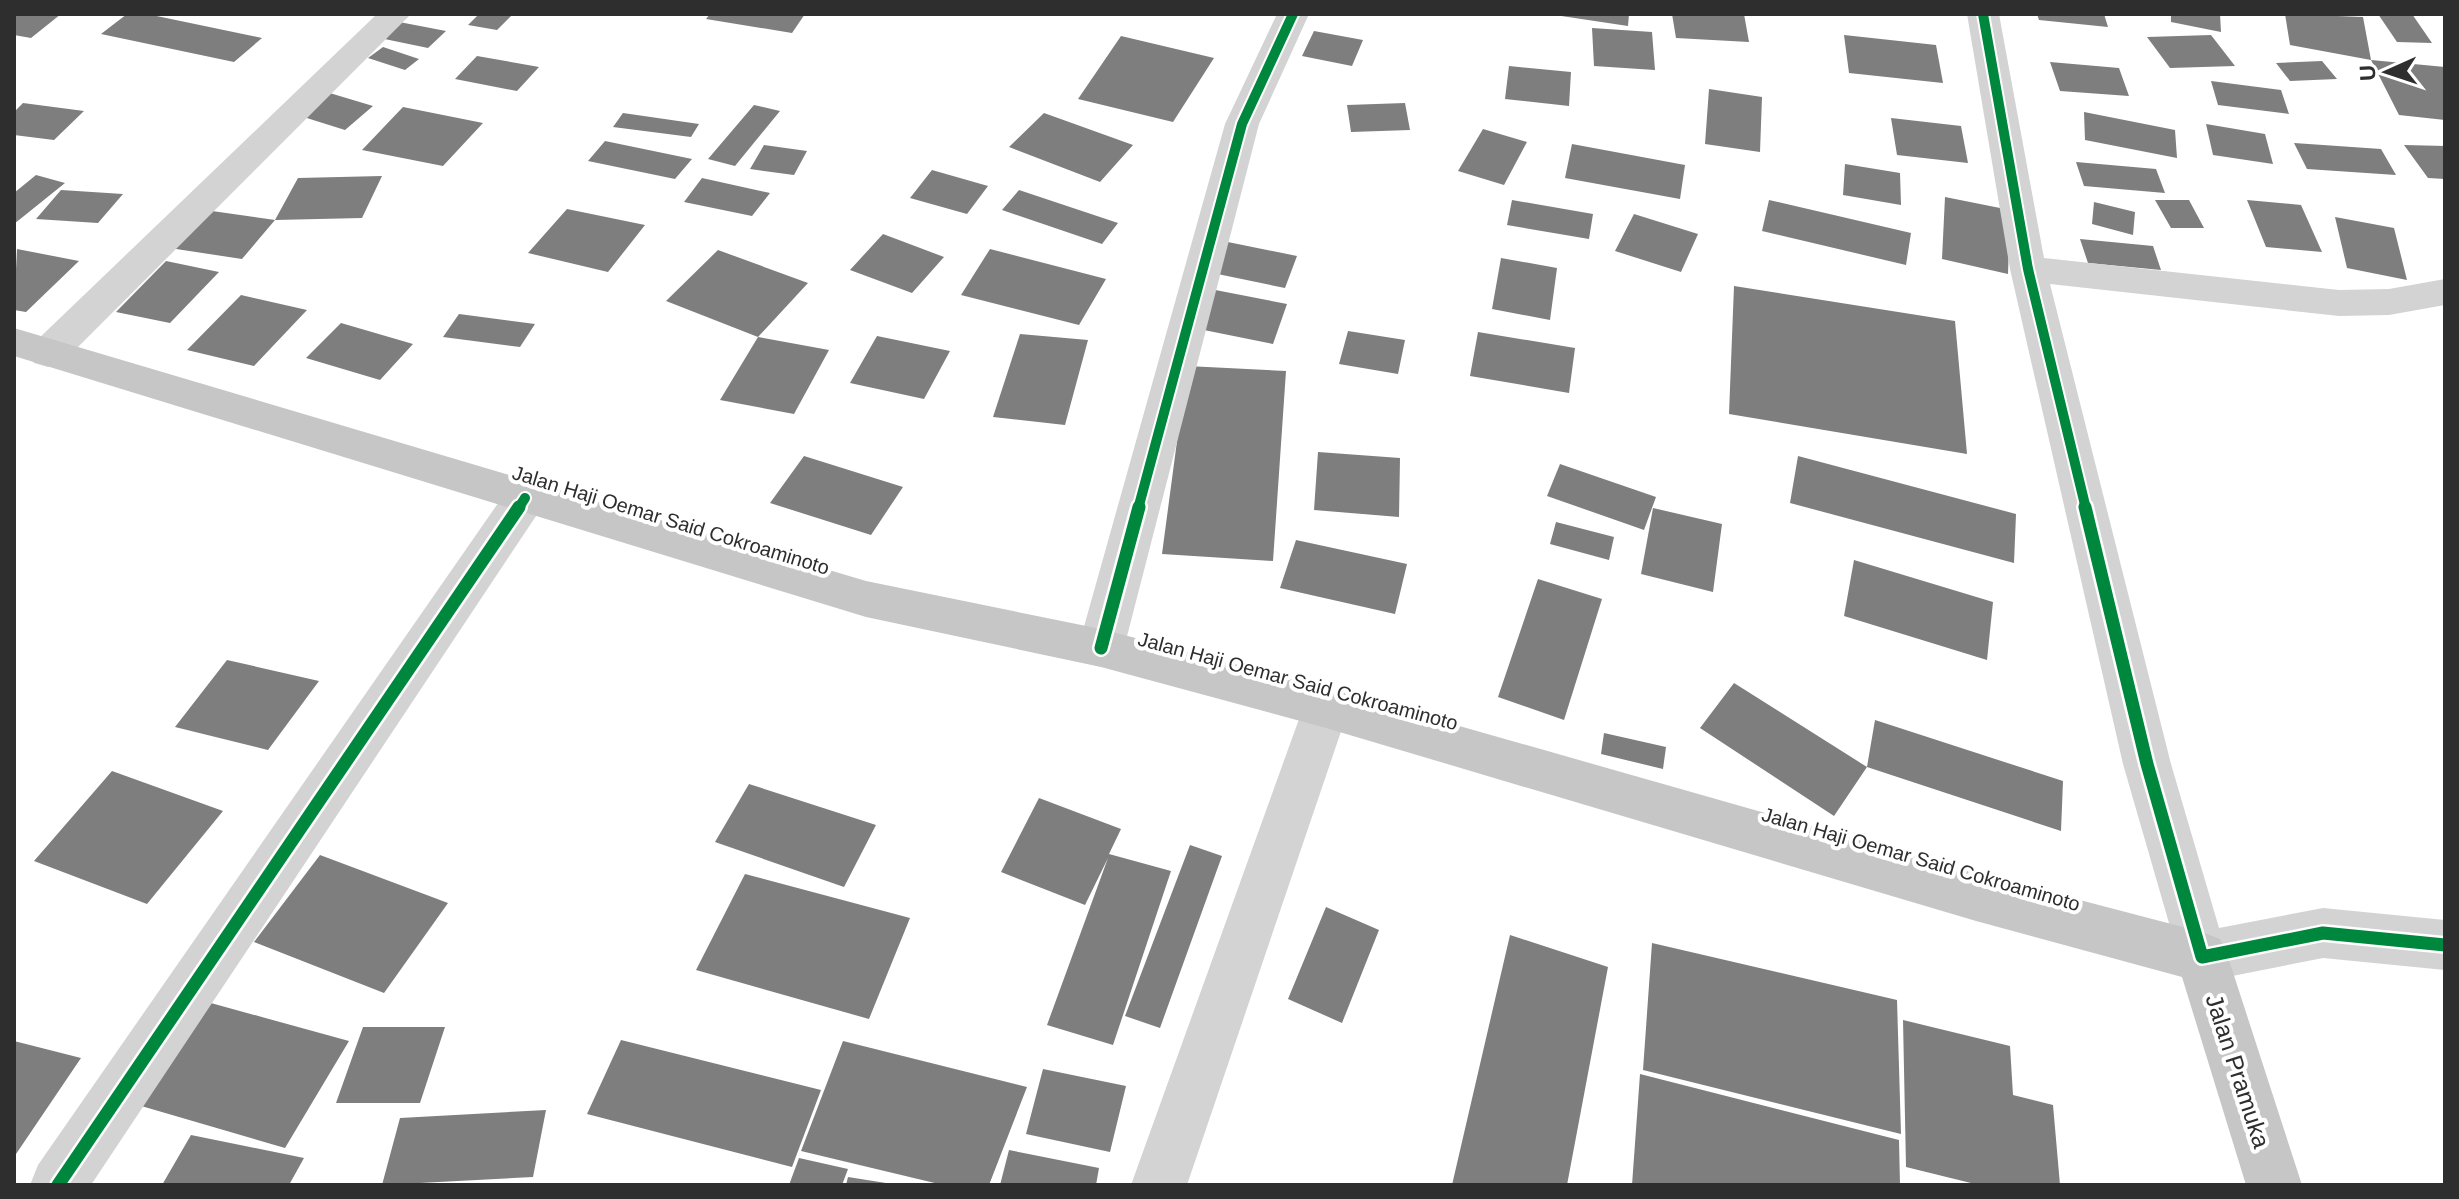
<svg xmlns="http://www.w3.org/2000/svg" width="2459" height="1199" font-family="Helvetica,sans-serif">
	<rect width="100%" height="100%" fill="#fff"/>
	<path fill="#7e7e7e" d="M 14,14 L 61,14 L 31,38 L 14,35 Z
		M 127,14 L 147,14 L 262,38 L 234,62 L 101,34 Z
		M 479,14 L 513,14 L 497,30 L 468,25 Z
		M 710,14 L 805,14 L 792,33 L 706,19 Z
		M 1548,14 L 1629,14 L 1628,26 Z
		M 1672,14 L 1744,14 L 1749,42 L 1676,38 Z
		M 2037,14 L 2104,14 L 2108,27 L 2039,20 Z
		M 2171,14 L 2220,14 L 2221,32 L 2171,22 Z
		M 2285,14 L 2363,17 L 2371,60 L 2290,45 Z
		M 2378,14 L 2412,14 L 2432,43 L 2397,42 Z
		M 394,21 L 446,31 L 428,48 L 375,37 Z
		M 1592,28 L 1652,32 L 1655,70 L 1594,66 Z
		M 1314,31 L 1363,40 L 1352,66 L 1302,56 Z
		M 1844,35 L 1936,45 L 1943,83 L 1849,73 Z
		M 2211,35 L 2235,66 L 2170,68 L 2147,37 Z
		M 1121,36 L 1214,58 L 1173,122 L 1078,99 Z
		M 383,47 L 419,59 L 405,70 L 368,58 Z
		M 477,56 L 539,67 L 517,91 L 455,79 Z
		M 2371,60 L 2445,67 L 2445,120 L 2399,115 Z
		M 2322,61 L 2337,79 L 2290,81 L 2276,63 Z
		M 2050,62 L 2119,68 L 2129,96 L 2060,91 Z
		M 1509,66 L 1571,72 L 1569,106 L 1505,99 Z
		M 2211,81 L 2281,90 L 2289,114 L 2218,105 Z
		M 1709,89 L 1762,97 L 1760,152 L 1705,144 Z
		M 323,91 L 373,106 L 345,130 L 294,114 Z
		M 23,103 L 84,111 L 54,140 L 14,135 L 14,112 Z
		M 1405,103 L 1410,130 L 1351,132 L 1347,105 Z
		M 754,105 L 780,111 L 735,166 L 708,159 Z
		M 403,107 L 483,123 L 443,166 L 362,150 Z
		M 2084,112 L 2175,130 L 2177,158 L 2085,140 Z
		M 623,113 L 699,124 L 691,137 L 613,127 Z
		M 1044,113 L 1133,145 L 1100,182 L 1009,147 Z
		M 1891,118 L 1961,126 L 1968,163 L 1897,155 Z
		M 2206,124 L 2265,134 L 2273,164 L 2213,155 Z
		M 1483,129 L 1527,142 L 1504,185 L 1458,171 Z
		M 605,141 L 692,159 L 675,179 L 588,161 Z
		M 2294,143 L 2381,149 L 2396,175 L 2307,169 Z
		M 1572,144 L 1685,165 L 1680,199 L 1565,178 Z
		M 764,145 L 807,151 L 794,175 L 750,169 Z
		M 2404,145 L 2445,146 L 2445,179 L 2428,178 Z
		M 2076,162 L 2156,169 L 2165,193 L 2084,186 Z
		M 1845,164 L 1900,173 L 1901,205 L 1843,195 Z
		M 932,170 L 988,186 L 967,214 L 910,198 Z
		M 36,175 L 65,183 L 14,224 L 14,193 Z
		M 382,176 L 362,218 L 275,220 L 298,178 Z
		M 702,178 L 770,193 L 752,216 L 684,202 Z
		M 61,190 L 123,194 L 98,223 L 36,219 Z
		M 1019,190 L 1118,223 L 1102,244 L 1002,210 Z
		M 1945,197 L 2010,210 L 2008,274 L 1942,259 Z
		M 1512,200 L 1593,214 L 1589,239 L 1507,225 Z
		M 1769,200 L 1911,233 L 1906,265 L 1762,231 Z
		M 2155,200 L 2189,200 L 2204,228 L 2171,228 Z
		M 2247,200 L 2301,205 L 2322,252 L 2266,247 Z
		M 2094,202 L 2135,212 L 2133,235 L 2092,224 Z
		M 198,209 L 275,220 L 242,259 L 163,247 Z
		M 567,209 L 645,225 L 608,272 L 528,253 Z
		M 1634,214 L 1698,234 L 1681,272 L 1615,251 Z
		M 2335,217 L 2394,228 L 2407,280 L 2347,268 Z
		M 883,234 L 944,257 L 912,293 L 850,270 Z
		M 2080,239 L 2153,246 L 2161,270 L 2088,263 Z
		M 1218,240 L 1297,256 L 1285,288 L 1203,271 Z
		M 17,249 L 79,261 L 26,312 L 14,310 Z
		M 990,249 L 1106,279 L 1079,325 L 961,295 Z
		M 718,250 L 808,283 L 758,337 L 666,301 Z
		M 1501,258 L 1557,268 L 1550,320 L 1492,309 Z
		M 166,261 L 219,272 L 170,323 L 116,312 Z
		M 1734,286 L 1955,321 L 1967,454 L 1729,414 Z
		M 1205,288 L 1287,304 L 1273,344 L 1189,327 Z
		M 241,295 L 307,310 L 254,366 L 187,350 Z
		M 459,314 L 535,324 L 520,347 L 443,337 Z
		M 341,323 L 413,344 L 380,380 L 306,358 Z
		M 1348,331 L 1405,340 L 1398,374 L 1339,364 Z
		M 1478,332 L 1575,348 L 1569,393 L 1470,376 Z
		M 1020,334 L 1088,340 L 1065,425 L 993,417 Z
		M 877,336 L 950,351 L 924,399 L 850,383 Z
		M 758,337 L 829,350 L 794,414 L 720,400 Z
		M 1187,366 L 1286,371 L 1273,561 L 1162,554 Z
		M 1318,452 L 1400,458 L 1399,517 L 1314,510 Z
		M 804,456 L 903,487 L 871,535 L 770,503 Z
		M 1798,456 L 2016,514 L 2014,563 L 1790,503 Z
		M 1560,464 L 1656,497 L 1644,530 L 1547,496 Z
		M 1653,508 L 1722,524 L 1713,592 L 1641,574 Z
		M 1556,522 L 1614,537 L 1609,560 L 1550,544 Z
		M 1296,540 L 1407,564 L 1395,614 L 1280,588 Z
		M 1854,560 L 1993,602 L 1987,660 L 1844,616 Z
		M 1538,579 L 1602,599 L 1564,720 L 1498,697 Z
		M 227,660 L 319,681 L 268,750 L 175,727 Z
		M 1734,683 L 1867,767 L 1875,720 L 2063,781 L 2061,831 L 1867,767 L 1834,816 L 1700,728 Z
		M 1604,733 L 1666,747 L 1663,769 L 1601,754 Z
		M 112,771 L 223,811 L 147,904 L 34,861 Z
		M 749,784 L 876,825 L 844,887 L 715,842 Z
		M 1039,798 L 1121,829 L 1109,854 L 1171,871 L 1113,1045 L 1047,1025 L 1108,858 L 1085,905 L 1001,872 Z
		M 1190,845 L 1222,856 L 1160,1028 L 1125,1016 Z
		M 320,855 L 448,903 L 384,993 L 254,942 Z
		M 745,874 L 910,918 L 869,1019 L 696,970 Z
		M 1326,907 L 1379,930 L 1342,1023 L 1288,999 Z
		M 1510,935 L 1608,967 L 1567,1185 L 1452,1185 Z
		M 1652,943 L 1897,1000 L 1901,1134 L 1643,1070 Z
		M 200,1000 L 349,1041 L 285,1148 L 131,1103 Z
		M 1903,1020 L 2010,1046 L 2013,1095 L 2053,1105 L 2060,1185 L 1979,1185 L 1906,1167 Z
		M 363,1027 L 445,1027 L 420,1103 L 336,1103 Z
		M 621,1040 L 821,1090 L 792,1167 L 587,1114 Z
		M 14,1041 L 81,1058 L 14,1157 Z
		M 843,1041 L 1027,1087 L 989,1185 L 943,1185 L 801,1151 Z
		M 1043,1069 L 1126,1086 L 1110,1152 L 1026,1134 Z
		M 1640,1074 L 1899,1140 L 1900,1185 L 1632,1185 Z
		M 546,1110 L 533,1177 L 382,1185 L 400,1118 Z
		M 191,1135 L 304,1158 L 289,1185 L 162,1185 Z
		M 1009,1150 L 1099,1168 L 1096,1185 L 1000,1185 Z
		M 799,1158 L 848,1169 L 842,1185 L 789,1185 Z
		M 848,1177 L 886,1183 L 886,1185 L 846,1185 Z"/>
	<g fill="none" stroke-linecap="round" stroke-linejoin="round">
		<path fill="#d3d3d3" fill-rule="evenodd" d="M 377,14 L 411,14 L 62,363 L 48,367 L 34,363 L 29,353 L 34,343 Z
			M 1277,14 L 1309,14 L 1259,124 L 1124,648 L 1117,662 L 1101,667 L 1085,662 L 1078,648 L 1225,124 Z
			M 1967,14 L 1999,14 L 2044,258 L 2339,290 L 2389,289 L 2445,279 L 2445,305 L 2389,315 L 2339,316 L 2050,284 L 2171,764 L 2219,928 L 2323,908 L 2445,920 L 2445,970 L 2323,958 L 2202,982 L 2184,975 L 2123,764 L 2010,269 Z
			M 525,482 L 540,486 L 546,498 L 540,510 L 91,1185 L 30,1185 L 38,1165 L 510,486 Z
			M 1326,688 L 1342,694 L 1349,708 L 1187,1185 L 1131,1185 L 1303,708 L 1310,694 Z"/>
		<path fill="#c6c6c6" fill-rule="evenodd" d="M 14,328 L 866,581 L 1101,629 L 1326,688 L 1976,873 L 2202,932 L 2220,939 L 2228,957 L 2302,1185 L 2246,1185 L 2182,977 L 1976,921 L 1326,728 L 1101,667 L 866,617 L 14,356 Z"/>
		<g stroke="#fff" stroke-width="14">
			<path id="cycleway-far1" d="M 1983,14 L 2028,269 L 2086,509
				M 518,509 L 525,498
				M 1138,509 L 1242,124 L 1293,14"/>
		</g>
		<g stroke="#fff" stroke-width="18">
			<path id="cycleway" d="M 2085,507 L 2147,764 L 2202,957 L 2323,933 L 2445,945
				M 1101,648 L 1139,507
				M 58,1185 L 519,507"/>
		</g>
		<use href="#cycleway-far1" stroke="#00873e" stroke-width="10"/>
		<use href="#cycleway" stroke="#00873e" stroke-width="13"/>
	</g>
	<g text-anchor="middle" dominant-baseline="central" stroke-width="8" stroke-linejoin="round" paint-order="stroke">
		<g font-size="20" fill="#2e2e2e" stroke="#fff">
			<text transform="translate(671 520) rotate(17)">Jalan Haji Oemar Said Cokroaminoto</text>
			<text transform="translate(1298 681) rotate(15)">Jalan Haji Oemar Said Cokroaminoto</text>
			<text transform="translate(1921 859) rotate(16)">Jalan Haji Oemar Said Cokroaminoto</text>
		</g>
		<g font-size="24" fill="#2e2e2e" stroke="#fff">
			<text transform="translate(2238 1071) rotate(72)">Jalan Pramuka</text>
		</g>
	</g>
	<rect width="2459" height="1199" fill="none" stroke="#2e2e2e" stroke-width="32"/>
	<g transform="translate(2387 72) rotate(267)" stroke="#ffffff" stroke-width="6" paint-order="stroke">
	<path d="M0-6L14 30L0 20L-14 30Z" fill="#2e2e2e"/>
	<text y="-12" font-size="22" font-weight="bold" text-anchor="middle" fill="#2e2e2e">U</text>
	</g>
</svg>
